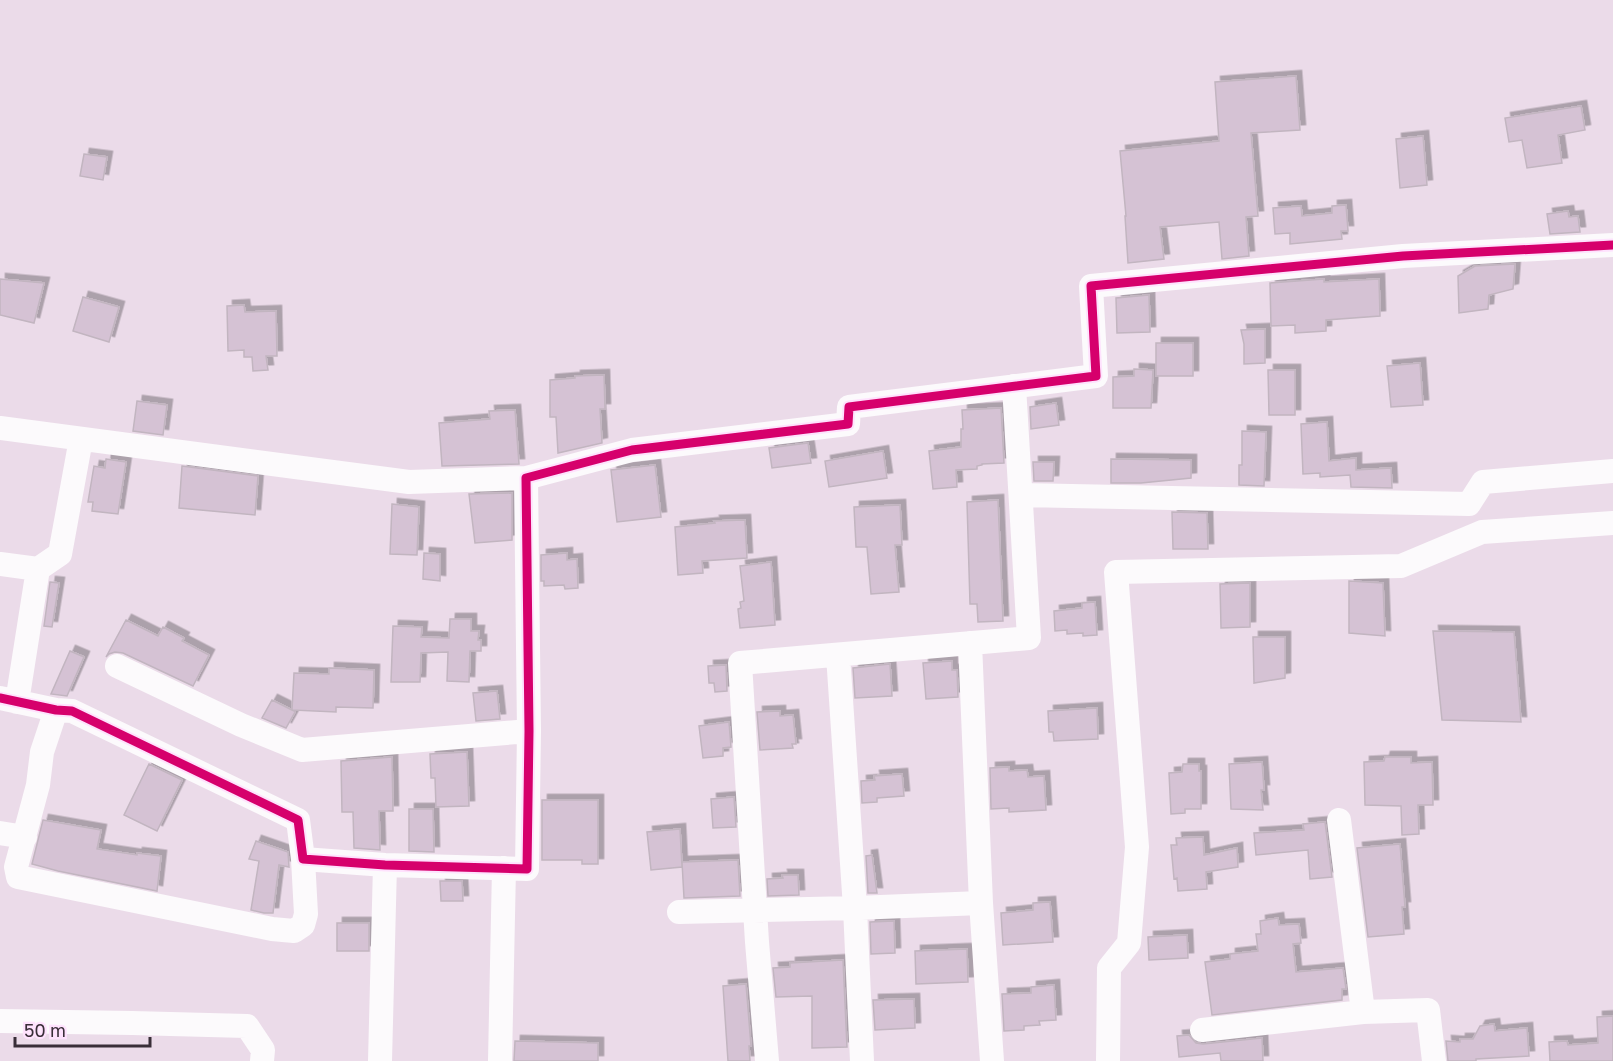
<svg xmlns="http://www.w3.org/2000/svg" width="1613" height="1061" font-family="'Golos Text',sans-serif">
	<defs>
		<filter id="shadow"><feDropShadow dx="5.5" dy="-5.5" stdDeviation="0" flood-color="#0004"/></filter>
	</defs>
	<rect width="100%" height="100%" fill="#ebdbe9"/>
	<path fill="#d5c2d4" stroke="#c2b5c0" stroke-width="1.5" filter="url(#shadow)" d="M 1296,76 L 1300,130 L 1251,133 L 1258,216 L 1246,217 L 1249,256 L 1222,259 L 1219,222 L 1160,227 L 1164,259 L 1128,263 L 1125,216 L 1126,216 L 1120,151 L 1219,141 L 1215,82 Z
		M 1581,106 L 1585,130 L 1558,135 L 1562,163 L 1527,168 L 1522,140 L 1509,142 L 1505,118 Z
		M 1423,136 L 1427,185 L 1400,188 L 1396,139 Z
		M 84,154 L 107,157 L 103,180 L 80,176 Z
		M 1346,205 L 1348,231 L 1341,231 L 1342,239 L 1290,244 L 1290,233 L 1275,234 L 1273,208 L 1301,206 L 1302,216 L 1332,213 L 1332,206 Z
		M 1568,211 L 1569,217 L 1578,216 L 1580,232 L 1550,234 L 1547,214 Z
		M 1515,264 L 1513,289 L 1489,295 L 1488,309 L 1459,313 L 1458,276 L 1475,266 Z
		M 0,279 L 44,283 L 34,323 L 0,315 Z
		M 1324,279 L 1324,282 L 1379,279 L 1380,316 L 1326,320 L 1326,331 L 1295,333 L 1295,325 L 1271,326 L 1270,283 Z
		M 1149,295 L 1150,332 L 1117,333 L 1116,298 Z
		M 83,297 L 119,307 L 109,342 L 73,331 Z
		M 244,305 L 245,312 L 276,311 L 277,356 L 266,356 L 268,370 L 253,371 L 252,357 L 244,357 L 244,350 L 228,351 L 227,306 Z
		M 1265,329 L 1265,363 L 1244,364 L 1244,344 L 1241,330 Z
		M 1156,343 L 1193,343 L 1193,376 L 1156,376 Z
		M 1420,363 L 1423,405 L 1391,407 L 1387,366 Z
		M 1134,369 L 1153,370 L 1151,408 L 1113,408 L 1113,377 L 1134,376 Z
		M 1268,370 L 1295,370 L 1295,415 L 1269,415 Z
		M 604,375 L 605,409 L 600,409 L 602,443 L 558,453 L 556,417 L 550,417 L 550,380 L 575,378 L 575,376 Z
		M 137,401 L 167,405 L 163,435 L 133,431 Z
		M 1056,403 L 1059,425 L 1031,429 L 1030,407 Z
		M 1001,408 L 1004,463 L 982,464 L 982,465 L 977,466 L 977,469 L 956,470 L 957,487 L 933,489 L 929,451 L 961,447 L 961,429 L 963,429 L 962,410 Z
		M 515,410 L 519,464 L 442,466 L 439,423 L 490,419 L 489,411 Z
		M 1327,422 L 1329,461 L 1356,458 L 1356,470 L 1391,468 L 1392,488 L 1351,487 L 1350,475 L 1320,477 L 1320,473 L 1303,474 L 1301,424 Z
		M 1242,431 L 1266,432 L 1264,486 L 1239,485 L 1239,465 L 1242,465 Z
		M 808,443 L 811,463 L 772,468 L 769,448 Z
		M 883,451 L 887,478 L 829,487 L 825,461 Z
		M 106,459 L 126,462 L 118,514 L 92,511 L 93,502 L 88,502 L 94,466 L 105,468 Z
		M 1111,459 L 1191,460 L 1191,478 L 1141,483 L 1111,483 Z
		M 1033,462 L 1054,462 L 1053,481 L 1034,481 Z
		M 655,465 L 661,517 L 617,522 L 611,470 Z
		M 182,466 L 258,476 L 255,515 L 179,508 Z
		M 512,493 L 512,540 L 475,543 L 469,494 Z
		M 998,500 L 1003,621 L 978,622 L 977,604 L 970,604 L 967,502 Z
		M 392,504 L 419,507 L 417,555 L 390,554 Z
		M 900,505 L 902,545 L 895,545 L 899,592 L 871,594 L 867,547 L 856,547 L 854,507 Z
		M 1172,512 L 1207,513 L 1208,549 L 1173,549 Z
		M 745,520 L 747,558 L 702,561 L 703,573 L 678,575 L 675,527 L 715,523 L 714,521 Z
		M 424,553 L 440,554 L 440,581 L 423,579 Z
		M 567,553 L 567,560 L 577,559 L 578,588 L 565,589 L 564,585 L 544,586 L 544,581 L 541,581 L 541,555 Z
		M 771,562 L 775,625 L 740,628 L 738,609 L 741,608 L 740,602 L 744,601 L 740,566 Z
		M 1349,581 L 1383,583 L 1385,636 L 1349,633 Z
		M 50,582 L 59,583 L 52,627 L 44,626 Z
		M 1250,583 L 1250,627 L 1221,628 L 1220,584 Z
		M 1095,602 L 1097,635 L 1083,636 L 1083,633 L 1067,634 L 1067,630 L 1055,631 L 1054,611 L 1082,608 L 1082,603 Z
		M 450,619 L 471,619 L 471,631 L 479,631 L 478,640 L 481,640 L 481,651 L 470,651 L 469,682 L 447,681 L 448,652 L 421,653 L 420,682 L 391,682 L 393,626 L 422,627 L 421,637 L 449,638 Z
		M 126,620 L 158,636 L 163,627 L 184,638 L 182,641 L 209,655 L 193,686 L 123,653 L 115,652 L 109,654 L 106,657 Z
		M 1433,631 L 1514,632 L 1521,722 L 1442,720 Z
		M 1253,637 L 1285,637 L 1285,678 L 1254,683 Z
		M 70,651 L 84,657 L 67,696 L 51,694 Z
		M 952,661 L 952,670 L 957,670 L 958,697 L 926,699 L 923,663 Z
		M 890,664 L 892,696 L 855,698 L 853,668 Z
		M 726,665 L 727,691 L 715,692 L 714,683 L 709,683 L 708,666 Z
		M 329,668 L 374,670 L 373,708 L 336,707 L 336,712 L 293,710 L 295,712 L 286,728 L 262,718 L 272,700 L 292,710 L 294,673 L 329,674 Z
		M 497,691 L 500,719 L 476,721 L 473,693 Z
		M 1097,708 L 1098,739 L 1054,741 L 1053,732 L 1049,732 L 1048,711 Z
		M 780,711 L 780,716 L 793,715 L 796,744 L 792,744 L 793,748 L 760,750 L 757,712 Z
		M 729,722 L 731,747 L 723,748 L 723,756 L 703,758 L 699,726 Z
		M 467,752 L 469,806 L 436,807 L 435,778 L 431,778 L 430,754 Z
		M 392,757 L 393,811 L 379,811 L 380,850 L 354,848 L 353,812 L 342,812 L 341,761 Z
		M 1385,757 L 1411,757 L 1411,763 L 1432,762 L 1433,805 L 1418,805 L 1419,834 L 1402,835 L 1401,806 L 1365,805 L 1364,762 L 1384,761 Z
		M 1262,762 L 1264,790 L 1261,790 L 1263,810 L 1231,809 L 1229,764 Z
		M 149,764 L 182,780 L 157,831 L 124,815 Z
		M 1183,764 L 1199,764 L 1199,771 L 1201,771 L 1201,809 L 1185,809 L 1185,813 L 1171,814 L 1169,773 L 1182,772 Z
		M 1009,767 L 1009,771 L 1027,770 L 1028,777 L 1044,776 L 1046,810 L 1009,812 L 1009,808 L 991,809 L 990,768 Z
		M 902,774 L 904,796 L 877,798 L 877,802 L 862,803 L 861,781 L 875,780 L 874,776 Z
		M 734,797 L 736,827 L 713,828 L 711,799 Z
		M 542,800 L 598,800 L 598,864 L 582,864 L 582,860 L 542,860 Z
		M 409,809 L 433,809 L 434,852 L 409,851 Z
		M 43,820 L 101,830 L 97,849 L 137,855 L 137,853 L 161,856 L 157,891 L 58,871 L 32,864 Z
		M 1325,822 L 1332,877 L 1310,879 L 1308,850 L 1256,855 L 1254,833 L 1304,830 L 1303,824 Z
		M 680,829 L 682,867 L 651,870 L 647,832 Z
		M 1203,837 L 1204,855 L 1237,848 L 1238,867 L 1206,872 L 1207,889 L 1178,891 L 1177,878 L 1174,879 L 1171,845 L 1177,845 L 1176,838 Z
		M 256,841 L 288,852 L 289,867 L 279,865 L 273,913 L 264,913 L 251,910 L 259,861 L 249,859 Z
		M 1400,844 L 1405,907 L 1402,907 L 1404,934 L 1368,937 L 1357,848 Z
		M 872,855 L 877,893 L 868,893 L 866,856 Z
		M 738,860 L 740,896 L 684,898 L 682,862 Z
		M 782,875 L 798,875 L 799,895 L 768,896 L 767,879 L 783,878 Z
		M 440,881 L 462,881 L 463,901 L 441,901 Z
		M 1050,902 L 1053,942 L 1003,945 L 1001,913 L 1033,910 L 1033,903 Z
		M 1278,918 L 1279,925 L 1299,924 L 1301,943 L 1293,944 L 1296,972 L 1343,968 L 1346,989 L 1342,989 L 1342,1000 L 1212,1015 L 1205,962 L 1230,959 L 1230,954 L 1258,951 L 1256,934 L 1261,934 L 1260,921 Z
		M 894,921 L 895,953 L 871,954 L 870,922 Z
		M 337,923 L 369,923 L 369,951 L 337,951 Z
		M 1187,935 L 1188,958 L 1149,960 L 1148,937 Z
		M 967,949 L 968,982 L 916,984 L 915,951 Z
		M 843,960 L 847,1047 L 812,1048 L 812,996 L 776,997 L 773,968 L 790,967 L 790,963 Z
		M 746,984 L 751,1046 L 749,1046 L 750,1061 L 728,1061 L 723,986 Z
		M 1054,985 L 1056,1020 L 1039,1021 L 1040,1025 L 1024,1026 L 1024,1030 L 1004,1031 L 1002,994 L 1031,993 L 1031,987 Z
		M 914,999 L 915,1028 L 875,1030 L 873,1000 Z
		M 1613,1016 L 1613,1061 L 1550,1061 L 1549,1042 L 1567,1041 L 1568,1045 L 1598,1043 L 1597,1017 Z
		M 1494,1024 L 1495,1031 L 1527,1028 L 1529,1056 L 1476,1059 L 1476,1061 L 1448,1061 L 1446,1041 L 1460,1042 L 1460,1039 L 1473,1039 L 1480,1026 Z
		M 1189,1035 L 1196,1043 L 1203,1044 L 1262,1038 L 1263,1061 L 1221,1061 L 1220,1053 L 1179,1057 L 1177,1036 Z
		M 515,1041 L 598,1043 L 598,1061 L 514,1061 Z"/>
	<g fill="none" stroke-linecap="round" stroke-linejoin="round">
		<path stroke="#fcfafc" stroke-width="24" d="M 0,428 L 409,482 L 526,478
			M 1021,495 L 1469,504 L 1483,482 L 1613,471
			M 0,564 L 38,569 L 60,554 L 81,439
			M 970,643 L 981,903 L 992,1061
			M 838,655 L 855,908 L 862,1061
			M 117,666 L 241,725 L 302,750 L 529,731
			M 0,698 L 56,710 L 72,711 L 298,820 L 303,859 L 385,865 L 527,869 L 529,731 L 526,478 L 632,450 L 848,424 L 849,407 L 1096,376 L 1091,286 L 1403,256 L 1613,245
			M 17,702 L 38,569
			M 56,710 L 42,752 L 38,785 L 16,867 L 18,877 L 272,929 L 294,931 L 303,925 L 306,914 L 303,859
			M 1339,820 L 1363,1012
			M 0,833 L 25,837
			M 679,912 L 855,908 L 981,903
			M 0,1021 L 132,1023 L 247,1026 L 263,1050 L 262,1061
			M 1202,1030 L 1363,1012 L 1428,1010 L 1434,1061
			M 380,1061 L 385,865
			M 500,1061 L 504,868
			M 767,1061 L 757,942 L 740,663 L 1029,638 L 1014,386
			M 1108,1061 L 1109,968 L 1129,943 L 1137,847 L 1116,572 L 1401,566 L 1482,532 L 1613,523"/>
		<g stroke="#fee2fd" stroke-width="13">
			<path id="cycleway" d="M 0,698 L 56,710 L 72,711 L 298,820 L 303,859 L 385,865 L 527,869 L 529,731 L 526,478 L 632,450 L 848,424 L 849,407 L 1096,376 L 1091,286 L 1403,256 L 1613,245"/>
		</g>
		<use href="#cycleway" stroke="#d6006c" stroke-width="9"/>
	</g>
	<path d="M15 1037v9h135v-9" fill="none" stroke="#392e38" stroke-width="3"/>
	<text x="24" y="1037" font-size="18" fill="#392e38" stroke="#fee2fd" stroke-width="4.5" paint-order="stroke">50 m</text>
</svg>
